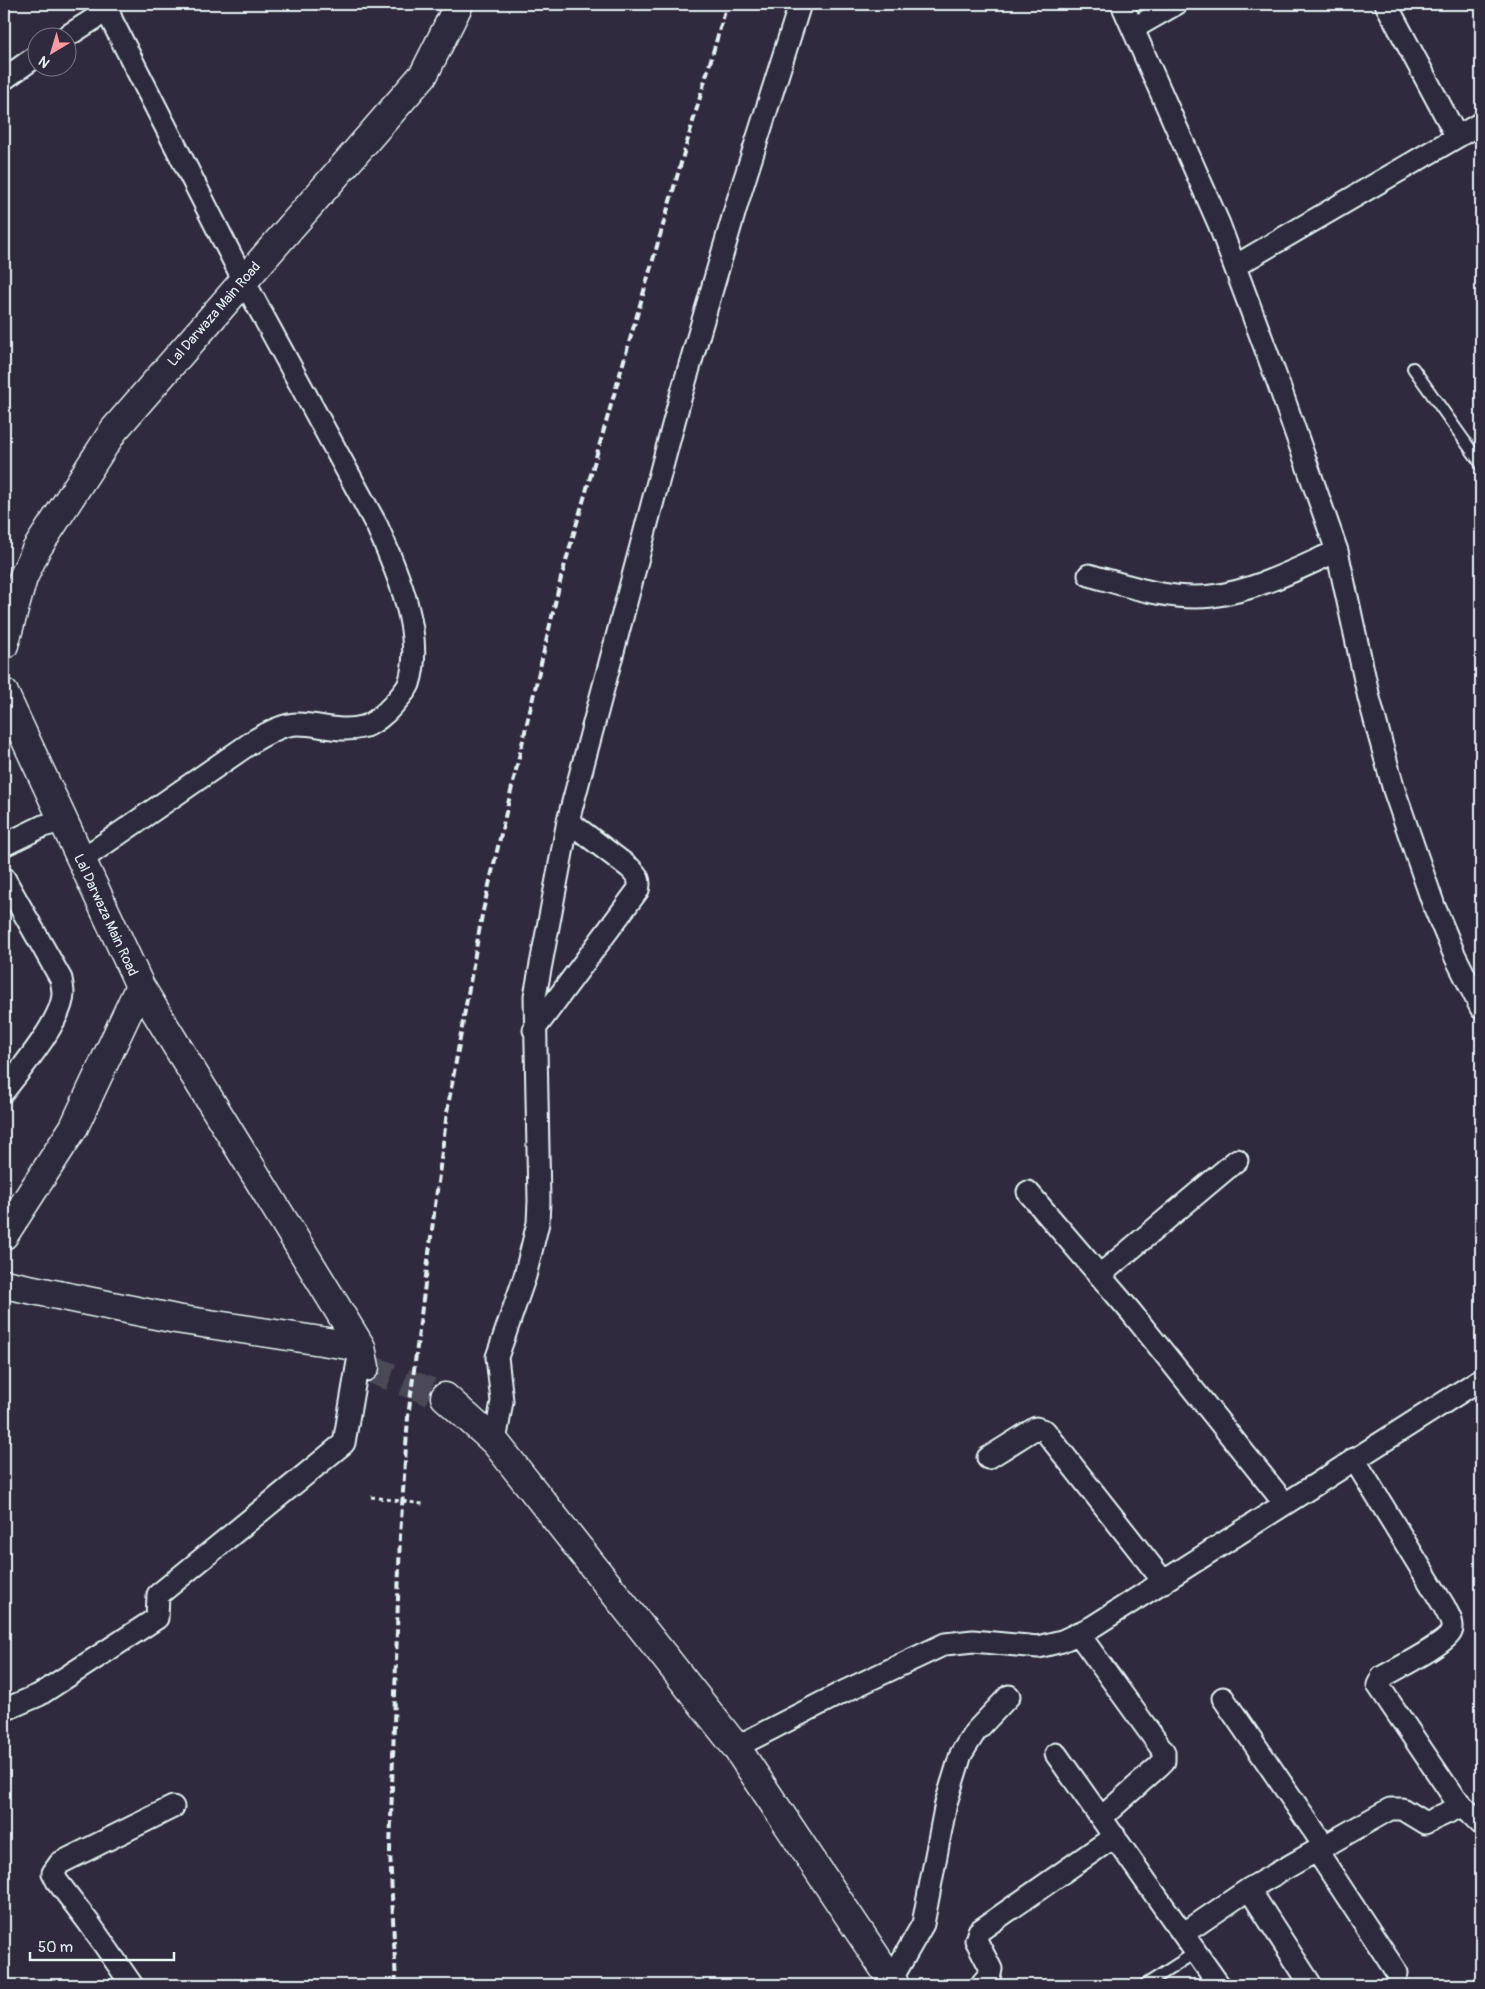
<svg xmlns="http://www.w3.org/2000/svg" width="1485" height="1989" font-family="Pangolin,sans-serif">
	<rect width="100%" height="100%" fill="#2f2a3d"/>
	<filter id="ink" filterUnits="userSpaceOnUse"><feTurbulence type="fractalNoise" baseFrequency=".02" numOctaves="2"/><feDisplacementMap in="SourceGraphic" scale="10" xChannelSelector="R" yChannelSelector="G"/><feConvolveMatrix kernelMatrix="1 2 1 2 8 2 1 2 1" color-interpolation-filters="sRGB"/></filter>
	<g filter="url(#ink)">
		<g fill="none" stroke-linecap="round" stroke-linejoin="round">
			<path stroke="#4b4859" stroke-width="28" stroke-dasharray="28 14" stroke-linecap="butt" d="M 365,1367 L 445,1397"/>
			<g stroke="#e8f1f8" stroke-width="14">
				<path id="service" d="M 1413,368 L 1481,464
					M 1145,1985 L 1196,1952"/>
			</g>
			<g stroke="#e8f1f8" stroke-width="25">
				<path id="minor" d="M 1122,4 L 1219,224 L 1279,385 L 1337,551 L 1369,698 L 1394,790 L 1434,906 L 1455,956 L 1481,1008
					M 1386,4 L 1457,137
					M 1134,28 L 1176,4
					M 64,38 L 108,10
					M 4,79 L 38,55
					M 1235,266 L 1481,123
					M 1089,575 C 1128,586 1170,601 1212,596 C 1255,591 1297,569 1337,551
					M 4,845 L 43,826 L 62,821
					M 81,860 L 255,740 C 268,733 283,724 298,724 C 320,724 340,733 362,727 C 373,725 386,713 393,705 C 398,699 406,691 409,684 C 425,635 397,571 377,526 L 244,281 L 112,21 L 106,4
					M 4,878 L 61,979 C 62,984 63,989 63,994 C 62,1021 20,1070 4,1091
					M 534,1030 L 638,890 C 641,880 637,875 630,868 L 568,821
					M 1028,1192 L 1131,1312 L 1285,1504
					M 1100,1275 L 1237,1160
					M 495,1442 L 502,1401 L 497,1357 L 525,1276 L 538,1223 L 539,1201 L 535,996 L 568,821 L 680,399 L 738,200 L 800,4
					M 988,1458 L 1031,1431 L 1036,1428 L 1045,1431 L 1164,1582
					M 1354,1459 L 1444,1606 C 1447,1613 1455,1624 1451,1632 C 1447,1643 1395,1670 1382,1677 L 1378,1685 L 1453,1796 L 1481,1824
					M 1078,1633 L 1164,1752 L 1164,1761 L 1159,1766 L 1101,1818
					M 1223,1698 L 1325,1847
					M 4,1710 L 39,1695 L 157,1618 L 158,1595 L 344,1443 L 360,1350
					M 736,1747 L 841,1693 L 945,1644 L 973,1641 L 1038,1647 L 1062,1641 L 1092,1627 L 1481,1379
					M 1056,1754 L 1219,1985
					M 1317,1851 L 1397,1973
					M 1249,1889 L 1311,1985
					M 1183,1934 L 1249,1889 L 1390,1809 L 1402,1809 L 1425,1823 L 1462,1806
					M 891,1980 L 923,1924 L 946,1803 L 961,1754 L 975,1732 L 1009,1696
					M 132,1985 L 89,1923 L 57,1881 L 53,1873 L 60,1863 L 173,1807
					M 981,1985 L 990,1974 L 991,1969 L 976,1940 L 979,1931 L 1115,1836"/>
			</g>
			<g stroke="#e8f1f8" stroke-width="31">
				<path id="secondary" d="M 4,645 L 23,578 L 36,550 L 114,430 L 424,74 L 459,4
					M 4,693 L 140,986 L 74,1127 L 4,1235
					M 140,986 L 361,1347
					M 4,1284 L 176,1319 L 361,1347 L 365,1367
					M 445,1397 L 495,1442 L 736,1747 L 895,1985"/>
			</g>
			<path stroke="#e8f1f8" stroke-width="3" stroke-dasharray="4 4" stroke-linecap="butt" d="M 371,1497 L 423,1504"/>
			<use href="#service" stroke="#2f2a3d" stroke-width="10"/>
			<use href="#minor" stroke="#2f2a3d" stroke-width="21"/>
			<use href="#secondary" stroke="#2f2a3d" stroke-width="28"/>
			<path stroke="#e8f1f8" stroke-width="4" stroke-dasharray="8 4" stroke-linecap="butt" d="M 396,1985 L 390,1851 L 400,1536 L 408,1417 L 447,1112 L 482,915 L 561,578 L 727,4"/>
		</g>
	</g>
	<g text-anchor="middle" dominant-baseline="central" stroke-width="4" stroke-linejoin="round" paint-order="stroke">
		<g font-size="14" fill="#e8f1f8" stroke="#2f2a3d">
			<text transform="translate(214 314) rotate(-49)">Lal Darwaza Main Road</text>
			<text transform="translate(106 915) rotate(65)">Lal Darwaza Main Road</text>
		</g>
	</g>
	<rect width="1485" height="1989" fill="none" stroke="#2f2a3d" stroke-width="20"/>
	<rect x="10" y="10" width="1465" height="1969" fill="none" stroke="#e8f1f8" stroke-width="2" filter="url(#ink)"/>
	<g transform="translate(52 52) rotate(218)"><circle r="24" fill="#2f2a3d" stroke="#797a88"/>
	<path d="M0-4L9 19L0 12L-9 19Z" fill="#ff9aa2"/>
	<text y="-8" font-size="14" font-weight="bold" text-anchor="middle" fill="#e8f1f8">N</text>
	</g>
	<path d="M30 1952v8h144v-8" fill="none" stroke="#e8f1f8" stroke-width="2.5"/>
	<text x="38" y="1952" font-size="15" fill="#e8f1f8" stroke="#2f2a3d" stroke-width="4" paint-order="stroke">50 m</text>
</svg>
